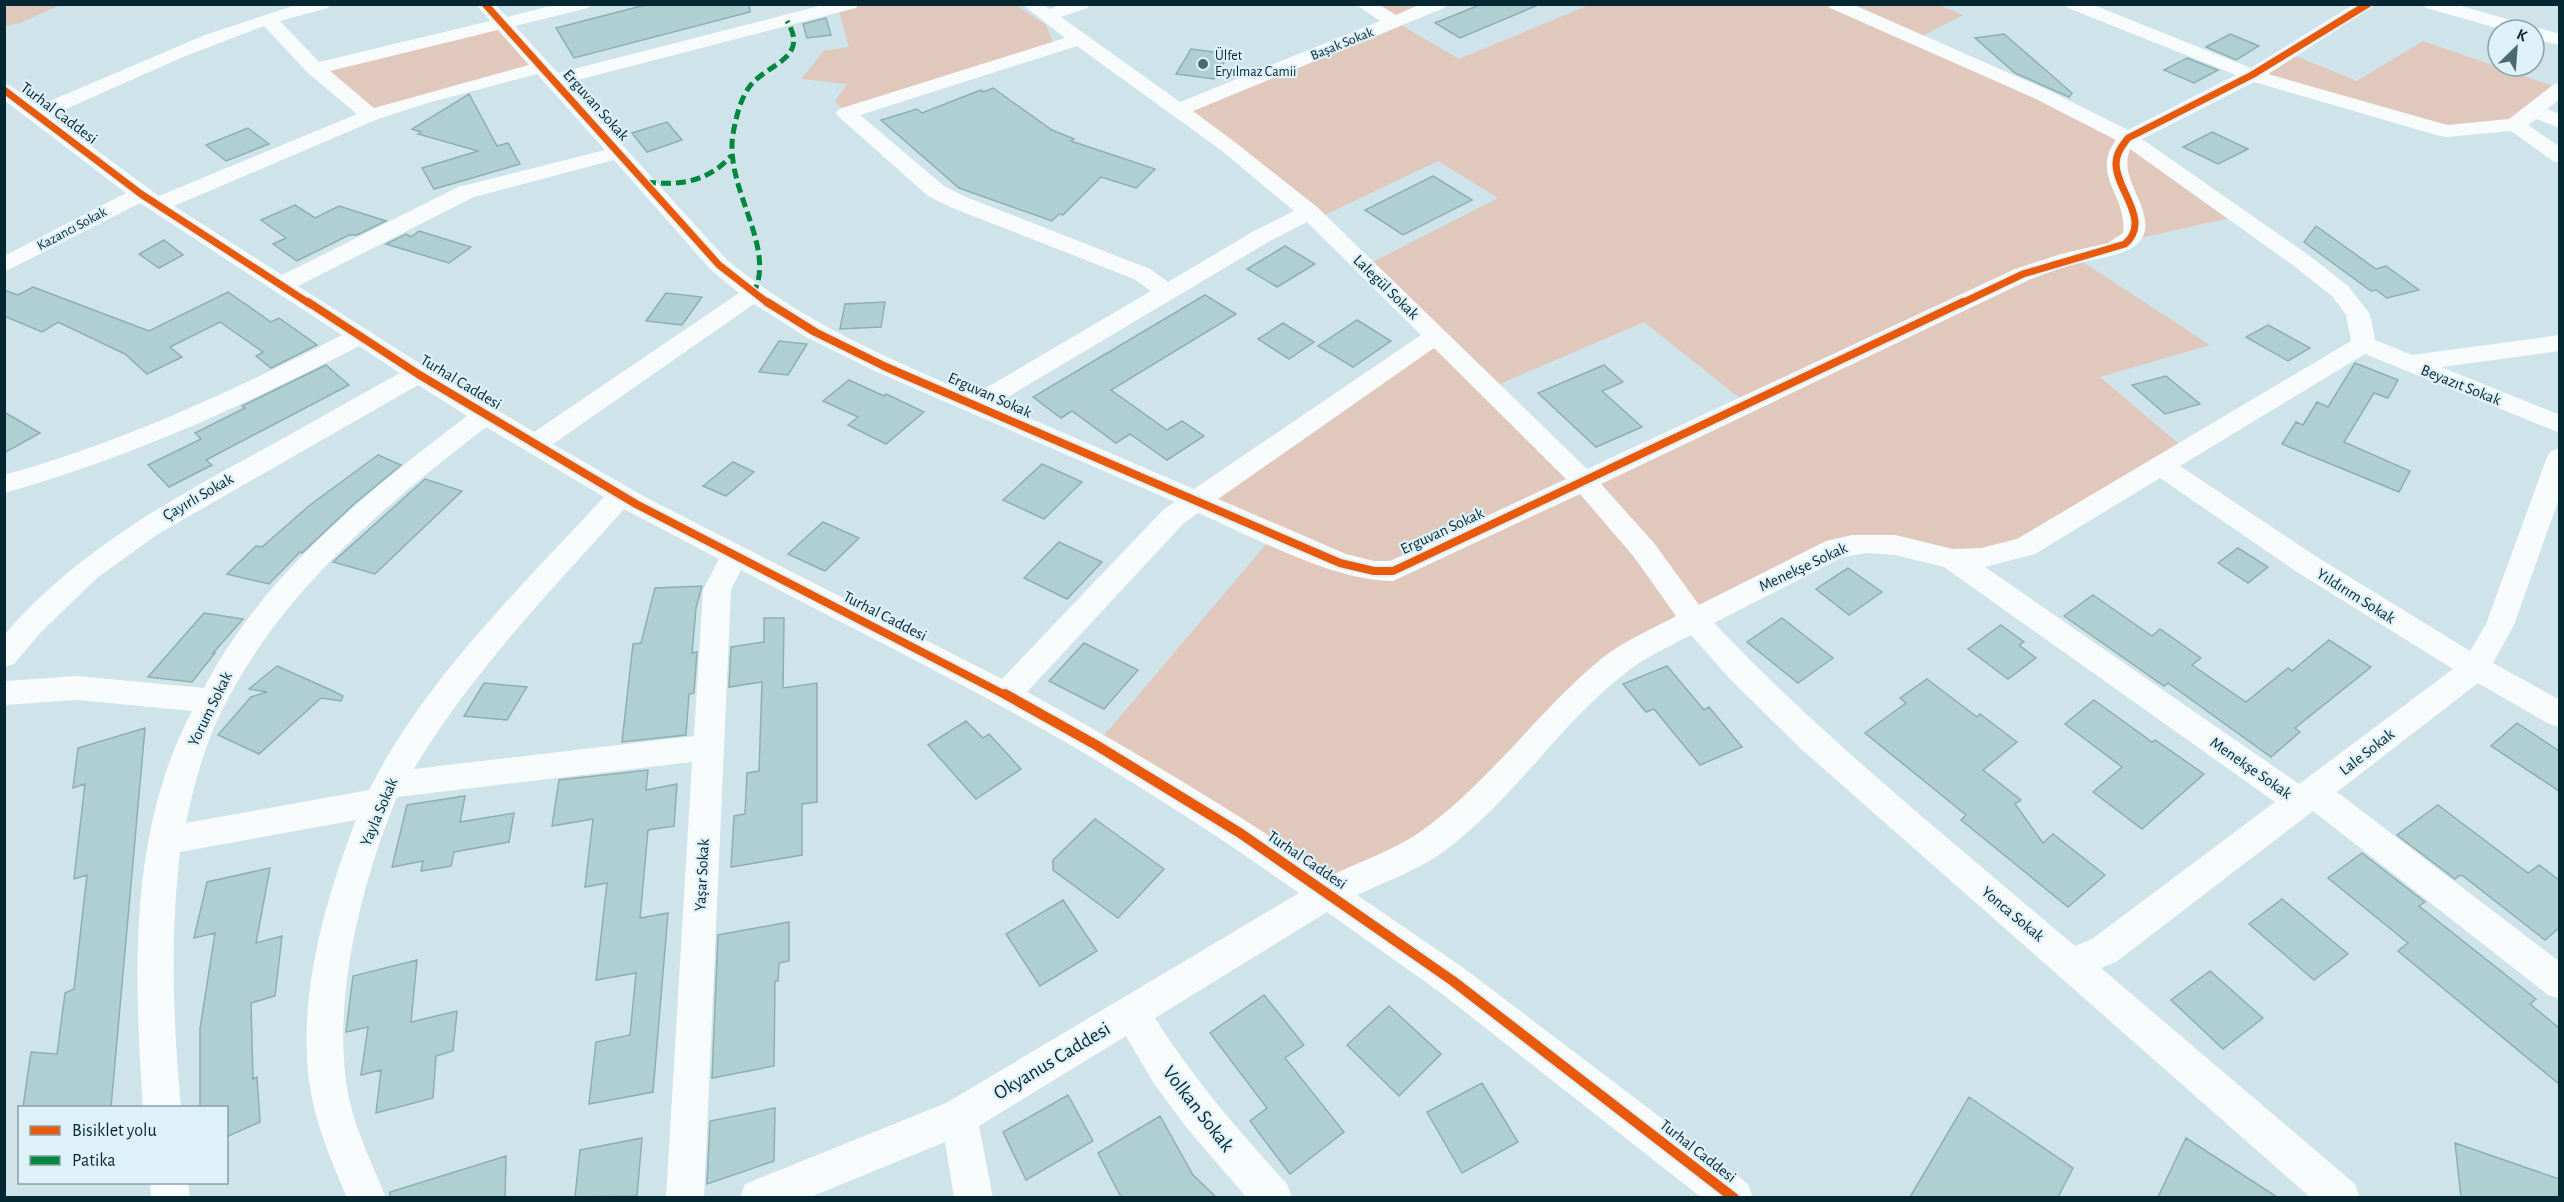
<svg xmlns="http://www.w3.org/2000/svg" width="2564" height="1202" font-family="'Alegreya Sans',sans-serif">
	<rect width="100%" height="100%" fill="#cfe3ea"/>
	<path fill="#e0c8bd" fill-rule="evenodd" d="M 4,5 L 5,4 L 60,5 L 20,23 L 5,26 Z
		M 822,5 L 1016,5 L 1046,25 L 1053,43 L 846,113 L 835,101 L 847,84 L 801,79 L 824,51 L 849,47 L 838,8 L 827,11 Z
		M 1364,5 L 1446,5 L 1401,25 L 1459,59 L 1589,5 L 1939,5 L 1963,15 L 1917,39 L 2073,109 L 2239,216 L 2130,240 L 2075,257 L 2210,345 L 2100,377 L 2186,450 L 2003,554 L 1875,542 L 1629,655 L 1505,777 L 1329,893 L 1096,745 L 1274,535 L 1195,501 L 1436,337 L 1365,266 L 1498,198 L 1438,161 L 1316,219 L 1179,110 L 1387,32 L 1394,23 ZM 1644,322 L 1747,404 L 1584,481 L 1490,388 Z
		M 502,24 L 542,67 L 371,115 L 315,69 Z
		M 2423,41 L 2559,88 L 2515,125 L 2447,131 L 2252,75 L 2288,53 L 2357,81 Z"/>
	<path fill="#b0cfd3" stroke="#8cafb4" stroke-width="1.5" d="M 649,4 L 749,4 L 750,12 L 574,58 L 556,28 Z
		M 1482,4 L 1538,4 L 1538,5 L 1460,38 L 1435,23 Z
		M 826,18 L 831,35 L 807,38 L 803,24 Z
		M 2004,34 L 2072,93 L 2069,97 L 2015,73 L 1975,38 Z
		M 2230,34 L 2259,46 L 2236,60 L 2206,47 Z
		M 1191,49 L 1229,54 L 1214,79 L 1176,74 Z
		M 2187,58 L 2218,70 L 2194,83 L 2164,70 Z
		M 993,88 L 1052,130 L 1074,139 L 1071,141 L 1155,169 L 1136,188 L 1101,177 L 1063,215 L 1059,214 L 1052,221 L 959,188 L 881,120 L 917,109 L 922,113 L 981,90 L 983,92 Z
		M 469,94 L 497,146 L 508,143 L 520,164 L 434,189 L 422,168 L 478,151 L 418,134 L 421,132 L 412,129 Z
		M 667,122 L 682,140 L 647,152 L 632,133 Z
		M 248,128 L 269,144 L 226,161 L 206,145 Z
		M 2212,132 L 2248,149 L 2218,164 L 2183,147 Z
		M 1433,176 L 1472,200 L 1403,235 L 1365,210 Z
		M 295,205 L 315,218 L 339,206 L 386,221 L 357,235 L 349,235 L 297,261 L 273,244 L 286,238 L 261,220 Z
		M 2316,226 L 2376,269 L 2386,266 L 2419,290 L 2387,298 L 2376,290 L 2371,291 L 2304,242 Z
		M 419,231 L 471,247 L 449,263 L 386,244 L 406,234 L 411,237 Z
		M 164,240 L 183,255 L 159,268 L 139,254 Z
		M 1285,246 L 1315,264 L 1277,287 L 1247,269 Z
		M 33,287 L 149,331 L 228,292 L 271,322 L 279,318 L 317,345 L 271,368 L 256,356 L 263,352 L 220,322 L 170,347 L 182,357 L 147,374 L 125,354 L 58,322 L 42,332 L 4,316 L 4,290 L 18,295 Z
		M 666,293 L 702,297 L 682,325 L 646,321 Z
		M 1205,295 L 1236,314 L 1111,390 L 1167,430 L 1182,421 L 1204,436 L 1167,460 L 1130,434 L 1116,443 L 1072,411 L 1061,418 L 1033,397 Z
		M 885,302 L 881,327 L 840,329 L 845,304 Z
		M 1357,320 L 1391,341 L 1353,367 L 1318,346 Z
		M 1283,323 L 1314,342 L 1289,359 L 1258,339 Z
		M 2268,325 L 2310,348 L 2288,361 L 2246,337 Z
		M 779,341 L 807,344 L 788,375 L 759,372 Z
		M 2355,363 L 2398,380 L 2388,398 L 2374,393 L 2344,442 L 2410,471 L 2399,492 L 2282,444 L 2296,422 L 2303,425 L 2317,402 L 2328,407 Z
		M 326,365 L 349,385 L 206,460 L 212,465 L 169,487 L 148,465 L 201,439 L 195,433 L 245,408 L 242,406 Z
		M 1604,365 L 1623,382 L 1602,391 L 1642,427 L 1596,447 L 1538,393 Z
		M 2166,376 L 2200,404 L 2165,414 L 2132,385 Z
		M 849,380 L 884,396 L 886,394 L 924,412 L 886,444 L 848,425 L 858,417 L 823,401 Z
		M 4,412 L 40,433 L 4,453 Z
		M 378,455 L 401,465 L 354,504 L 302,553 L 300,552 L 269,584 L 227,574 L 256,546 L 262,547 L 310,505 Z
		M 733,462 L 754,472 L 726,496 L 703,486 Z
		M 1042,464 L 1082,482 L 1044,519 L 1003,500 Z
		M 425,479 L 462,491 L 375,574 L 333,562 Z
		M 823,522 L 859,538 L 825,571 L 788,554 Z
		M 1059,542 L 1102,562 L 1067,599 L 1024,578 Z
		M 2238,548 L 2268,567 L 2248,583 L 2218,563 Z
		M 1848,568 L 1882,592 L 1849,615 L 1816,589 Z
		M 702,586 L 696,608 L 692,653 L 697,652 L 694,693 L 689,694 L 686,735 L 622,742 L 633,644 L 641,643 L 655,588 Z
		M 2093,595 L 2152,636 L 2160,629 L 2201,658 L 2192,665 L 2246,702 L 2288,668 L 2292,671 L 2329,640 L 2371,667 L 2295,728 L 2300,732 L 2271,757 L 2168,683 L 2164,686 L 2064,616 Z
		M 204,613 L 243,619 L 213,653 L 215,653 L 192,682 L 148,677 Z
		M 764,618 L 784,618 L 783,688 L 817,683 L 817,802 L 802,804 L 802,855 L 731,867 L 734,816 L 745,814 L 747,773 L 759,771 L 762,682 L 729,687 L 731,647 L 764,642 Z
		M 1782,618 L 1833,658 L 1798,683 L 1747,642 Z
		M 2001,625 L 2024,642 L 2019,645 L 2036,658 L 2008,679 L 1968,649 Z
		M 1084,643 L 1138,670 L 1104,709 L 1049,681 Z
		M 277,666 L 331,690 L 343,696 L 341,701 L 321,698 L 259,754 L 218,735 L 251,697 L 267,692 L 249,689 Z
		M 1667,666 L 1704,710 L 1709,707 L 1742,747 L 1700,765 L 1654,709 L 1646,712 L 1623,684 Z
		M 1927,679 L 1977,717 L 1980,714 L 2017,742 L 1983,770 L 2021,800 L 2015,804 L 2043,843 L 2053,834 L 2105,875 L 2068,907 L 1961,820 L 1966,815 L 1865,733 L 1906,703 L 1900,698 Z
		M 484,683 L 527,687 L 507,720 L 464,716 Z
		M 2094,700 L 2152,742 L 2155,740 L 2204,774 L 2142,829 L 2093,792 L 2122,767 L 2065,724 Z
		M 966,721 L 983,738 L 989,734 L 1021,769 L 976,799 L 928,745 Z
		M 2517,723 L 2559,751 L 2559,791 L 2491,746 Z
		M 145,728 L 111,1107 L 23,1107 L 31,1052 L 57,1054 L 65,993 L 74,989 L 87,875 L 74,879 L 85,784 L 73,788 L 78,748 Z
		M 648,770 L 646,790 L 677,784 L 674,826 L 648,830 L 640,918 L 668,913 L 653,1092 L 589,1104 L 596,1042 L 630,1035 L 636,973 L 596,980 L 607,883 L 585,887 L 593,819 L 552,826 L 559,780 Z
		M 465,796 L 460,822 L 514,813 L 509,842 L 454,852 L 451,866 L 421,871 L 423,861 L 392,867 L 407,805 Z
		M 2438,805 L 2528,873 L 2539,865 L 2559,880 L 2559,928 L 2545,940 L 2463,876 L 2460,875 L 2455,879 L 2397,835 Z
		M 1095,819 L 1164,869 L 1118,918 L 1053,870 L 1053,860 Z
		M 2362,853 L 2425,902 L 2419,906 L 2536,999 L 2530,1004 L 2559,1028 L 2559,1084 L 2398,951 L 2408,943 L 2328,878 Z
		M 270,868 L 256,943 L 282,936 L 275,996 L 251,1003 L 253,1079 L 257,1077 L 260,1122 L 226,1137 L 226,1107 L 200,1107 L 200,1029 L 215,933 L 194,938 L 207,882 Z
		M 2282,899 L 2348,954 L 2314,980 L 2249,924 Z
		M 1063,900 L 1097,951 L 1040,986 L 1006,934 Z
		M 789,922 L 789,961 L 779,963 L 778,981 L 775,981 L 774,1066 L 712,1078 L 718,935 Z
		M 417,960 L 411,1022 L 457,1011 L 453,1051 L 436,1056 L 433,1098 L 376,1113 L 381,1070 L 361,1075 L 368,1027 L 346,1032 L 353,976 Z
		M 2210,971 L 2263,1018 L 2223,1049 L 2171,1000 Z
		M 1264,995 L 1304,1045 L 1285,1058 L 1344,1132 L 1290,1174 L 1250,1121 L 1267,1108 L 1210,1033 Z
		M 1389,1006 L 1441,1054 L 1399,1096 L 1347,1045 Z
		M 1482,1083 L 1518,1142 L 1462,1173 L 1427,1112 Z
		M 1068,1095 L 1093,1141 L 1026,1180 L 1003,1132 Z
		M 1969,1097 L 2073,1168 L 2058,1197 L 1910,1197 Z
		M 775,1108 L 774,1161 L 707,1184 L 710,1121 Z
		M 1160,1116 L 1193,1175 L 1216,1197 L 1121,1197 L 1098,1153 Z
		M 642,1138 L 637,1196 L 575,1197 L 580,1150 Z
		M 2186,1138 L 2277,1197 L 2158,1197 Z
		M 2455,1143 L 2559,1179 L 2559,1197 L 2461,1197 Z
		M 506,1156 L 505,1197 L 390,1197 L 390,1192 Z"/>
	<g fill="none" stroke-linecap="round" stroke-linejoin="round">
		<path fill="#f8fbfc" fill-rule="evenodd" d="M 299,4 L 331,4 L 328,8 L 280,21 L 319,62 L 490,21 L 476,4 L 495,4 L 507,17 L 558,4 L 591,4 L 588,8 L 515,26 L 558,73 L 827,4 L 859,4 L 856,8 L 566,83 L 727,260 C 803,322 885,357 974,395 L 1151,291 L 1134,279 L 950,207 L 928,196 L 839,117 L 836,113 L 839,109 L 1065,38 L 1022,4 L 1043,4 L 1050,9 L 1062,4 L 1090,4 L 1087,8 L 1061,17 L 1180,102 L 1380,21 L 1355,4 L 1378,4 L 1396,15 L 1421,4 L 1447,4 L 1444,8 L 1193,111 L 1236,143 L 1317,207 L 1587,469 L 2015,269 L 2061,254 L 2108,243 L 2123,233 C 2128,197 2090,175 2116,140 L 2036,99 L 1830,8 L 1827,4 L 1852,4 L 2050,91 L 2128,130 L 2236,75 L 2068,8 L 2065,4 L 2091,4 L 2251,68 L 2354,4 L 2377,4 L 2268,74 L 2447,125 L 2509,119 L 2553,85 L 2560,83 L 2560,99 L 2547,109 L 2560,114 L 2560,128 L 2536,119 L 2528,125 L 2560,147 L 2560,163 L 2553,161 L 2511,131 L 2447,137 L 2436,135 L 2254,82 L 2142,139 L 2310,256 L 2348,286 L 2370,314 L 2375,340 L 2412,355 L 2560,335 L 2560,351 L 2441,367 L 2560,415 L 2560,433 L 2365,354 L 2180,466 L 2317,557 L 2470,651 L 2486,624 L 2547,457 L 2551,451 L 2560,448 L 2560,496 L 2514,625 L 2493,663 L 2560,700 L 2560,727 L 2549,724 L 2478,683 L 2337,792 L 2560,962 L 2560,999 L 2548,995 L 2313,811 L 2116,962 L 2101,968 L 2355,1184 L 2360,1198 L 2311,1198 L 1800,748 L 1731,680 L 1691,635 C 1668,647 1644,658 1624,674 C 1557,727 1512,802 1443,852 C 1419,870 1384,882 1357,895 L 1465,969 L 1748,1184 L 1753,1198 L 1702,1198 L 1441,993 L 1327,912 L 1155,1018 C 1194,1080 1238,1130 1287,1184 L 1292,1198 L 1247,1198 L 1186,1127 L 1153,1082 L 1126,1036 L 979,1126 L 993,1198 L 954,1198 L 945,1142 L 808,1198 L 740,1198 L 745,1184 L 946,1103 L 1299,893 C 1230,844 1159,798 1086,754 C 974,688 856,631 741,570 L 731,590 L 704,1198 L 666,1198 L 692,762 L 397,797 C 361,884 330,1005 349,1099 C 357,1134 373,1165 386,1198 L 347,1198 C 334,1167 320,1135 313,1103 C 293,1012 323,905 356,820 L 180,852 C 170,939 173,1020 181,1108 L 143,1108 C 134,975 128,832 192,711 L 77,700 L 4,705 L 4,681 L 77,676 L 204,688 C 264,573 366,493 467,416 L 418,385 L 158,534 L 97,578 L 41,632 L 14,664 L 4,667 L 4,635 C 73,555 162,504 253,455 C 302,428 351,400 400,373 L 359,346 C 244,406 129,458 4,493 L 4,475 C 123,442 233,391 342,335 L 140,203 L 4,272 L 4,256 L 126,193 L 4,100 L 4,84 L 11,86 L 38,106 L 205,35 ZM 264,26 L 308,73 L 357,114 L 159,196 L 50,116 L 183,57 ZM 498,30 L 529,65 L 374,108 L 330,71 ZM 1077,46 L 1222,151 L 1294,211 L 1254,231 L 1168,282 L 1150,269 L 966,197 L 944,186 L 860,115 ZM 537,74 L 605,150 L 458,187 L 282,275 L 174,206 L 378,119 L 431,102 ZM 2130,149 L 2294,266 L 2332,296 L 2346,315 L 2351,341 L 2017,539 L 1981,548 L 1953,549 L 1895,535 L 1852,535 L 1826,541 L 1699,605 L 1654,543 L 1601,484 L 2031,279 C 2047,273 2063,267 2080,263 C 2119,253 2163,252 2138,198 C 2131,181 2123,167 2130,149 ZM 614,160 L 711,270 L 739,293 L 534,432 L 427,368 L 298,286 L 474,197 ZM 1307,222 L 1421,335 L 1194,489 L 996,404 L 1270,241 ZM 754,304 L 806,337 L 877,372 L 1175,502 L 1164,509 L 1002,679 L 645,497 L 553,444 ZM 1434,348 L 1566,479 L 1390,561 L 1374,561 L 1346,554 L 1218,499 ZM 486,427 L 604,497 C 520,588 425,679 369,790 L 186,823 C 193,789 202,755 216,723 C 274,597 379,510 486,427 ZM 2160,478 L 2297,572 L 2453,669 L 2299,784 L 1985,567 L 2035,554 ZM 1580,494 L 1634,557 L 1676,616 C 1651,630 1623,641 1601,659 C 1536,713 1488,784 1420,832 C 1396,849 1357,863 1330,876 C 1232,810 1131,749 1027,692 L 1184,523 L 1198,513 C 1254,537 1332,581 1393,581 ZM 624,509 L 719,559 L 703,590 L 694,736 L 414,769 C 471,673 550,592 624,509 ZM 1867,553 L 1895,555 L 1944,567 L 2275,802 L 2092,939 L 2075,946 C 1952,841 1825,740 1714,623 L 1843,557 Z
			M 2423,4 L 2454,4 L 2560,34 L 2560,45 L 2534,39 L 2534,30 L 2504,30 L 2426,8 Z
			M 150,1182 L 188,1182 L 190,1198 L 151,1198 Z"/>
		<path stroke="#00873e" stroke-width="5" stroke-dasharray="10 5" stroke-linecap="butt" d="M 646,182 C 679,186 708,182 731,156
			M 753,294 C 778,248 724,189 733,134 C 736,118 740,99 750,86 C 768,63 810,59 787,21"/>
		<g stroke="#dff1f8" stroke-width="10">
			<path id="cycleway-far2" d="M 485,4 L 719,265 L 769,304
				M 4,90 L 141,194 L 310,304
				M 1960,304 L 2023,274 L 2125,244 C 2152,221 2116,190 2116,164 C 2116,153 2122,146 2128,138 L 2252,75 L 2368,4"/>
		</g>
		<g stroke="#dff1f8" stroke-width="12">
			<path id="cycleway-far1" d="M 308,302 L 418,374 L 636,504 L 1007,696
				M 767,302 L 815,332 L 886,367 L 1340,563 L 1374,571 L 1393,571 L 1963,302"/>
		</g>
		<g stroke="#dff1f8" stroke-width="14">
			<path id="cycleway" d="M 1005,694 L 1096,745 L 1240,833 L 1453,981 L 1734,1198"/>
		</g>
		<use href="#cycleway-far2" stroke="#e8590c" stroke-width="7"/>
		<use href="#cycleway-far1" stroke="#e8590c" stroke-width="8"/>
		<use href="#cycleway" stroke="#e8590c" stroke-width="10"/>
	</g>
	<circle fill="#4c6972" stroke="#dff1f8" stroke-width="2" cx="1203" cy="64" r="6"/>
	<g text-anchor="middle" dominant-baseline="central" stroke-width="4.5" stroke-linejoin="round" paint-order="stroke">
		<g font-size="14" fill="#052732" stroke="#dff1f8">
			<text transform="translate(1342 44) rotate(-22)">Başak Sokak</text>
			<text transform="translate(72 229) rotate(-28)">Kazancı Sokak</text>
		</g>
		<g font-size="14" fill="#052732" stroke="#dff1f8" text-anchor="start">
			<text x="1215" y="56">Ülfet<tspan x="1215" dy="16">Eryılmaz Camii</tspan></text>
		</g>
		<g font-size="16" fill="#052732" stroke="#dff1f8">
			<text transform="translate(596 105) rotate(48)">Erguvan Sokak</text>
			<text transform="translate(59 113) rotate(37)">Turhal Caddesi</text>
			<text transform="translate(1386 287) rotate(44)">Lalegül Sokak</text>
			<text transform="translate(461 382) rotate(31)">Turhal Caddesi</text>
			<text transform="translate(2461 385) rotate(22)">Beyazıt Sokak</text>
			<text transform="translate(990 395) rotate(24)">Erguvan Sokak</text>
			<text transform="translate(198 497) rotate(-30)">Çayırlı Sokak</text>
			<text transform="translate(1442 531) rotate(-25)">Erguvan Sokak</text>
			<text transform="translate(1803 567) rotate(-25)">Menekşe Sokak</text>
			<text transform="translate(2356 596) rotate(32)">Yıldırım Sokak</text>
			<text transform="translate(885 616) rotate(27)">Turhal Caddesi</text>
			<text transform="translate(210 709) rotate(-64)">Yorum Sokak</text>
			<text transform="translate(2367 752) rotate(-38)">Lale Sokak</text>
			<text transform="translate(2251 768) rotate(35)">Menekşe Sokak</text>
			<text transform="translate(379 812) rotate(-67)">Yayla Sokak</text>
			<text transform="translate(1307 860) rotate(34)">Turhal Caddesi</text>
			<text transform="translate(702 875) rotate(-87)">Yaşar Sokak</text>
			<text transform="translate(2013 914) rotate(40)">Yonca Sokak</text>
			<text transform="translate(1698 1151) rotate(38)">Turhal Caddesi</text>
		</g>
		<g font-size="20" fill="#052732" stroke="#dff1f8">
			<text transform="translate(1052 1061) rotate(-31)">Okyanus Caddesi</text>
			<text transform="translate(1198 1109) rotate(52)">Volkan Sokak</text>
		</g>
	</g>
	<rect width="2564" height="1202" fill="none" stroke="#052732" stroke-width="12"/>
	<rect x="18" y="1106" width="210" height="78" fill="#dff1f8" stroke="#88a0a9" stroke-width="1.5"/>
	<rect x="30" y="1126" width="30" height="9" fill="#e8590c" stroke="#88a0a9" stroke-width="1.5"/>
	<text x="72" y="1136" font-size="18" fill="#052732">Bisiklet yolu</text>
	<rect x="30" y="1156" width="30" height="9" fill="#00873e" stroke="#88a0a9" stroke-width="1.5"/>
	<text x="72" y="1166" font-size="18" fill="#052732">Patika</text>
	<g transform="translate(2516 48) rotate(25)"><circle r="28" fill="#dff1f8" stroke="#88a0a9" stroke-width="1.5"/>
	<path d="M0-4.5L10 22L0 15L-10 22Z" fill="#4c6972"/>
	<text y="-9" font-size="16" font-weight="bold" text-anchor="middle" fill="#052732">K</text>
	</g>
</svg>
